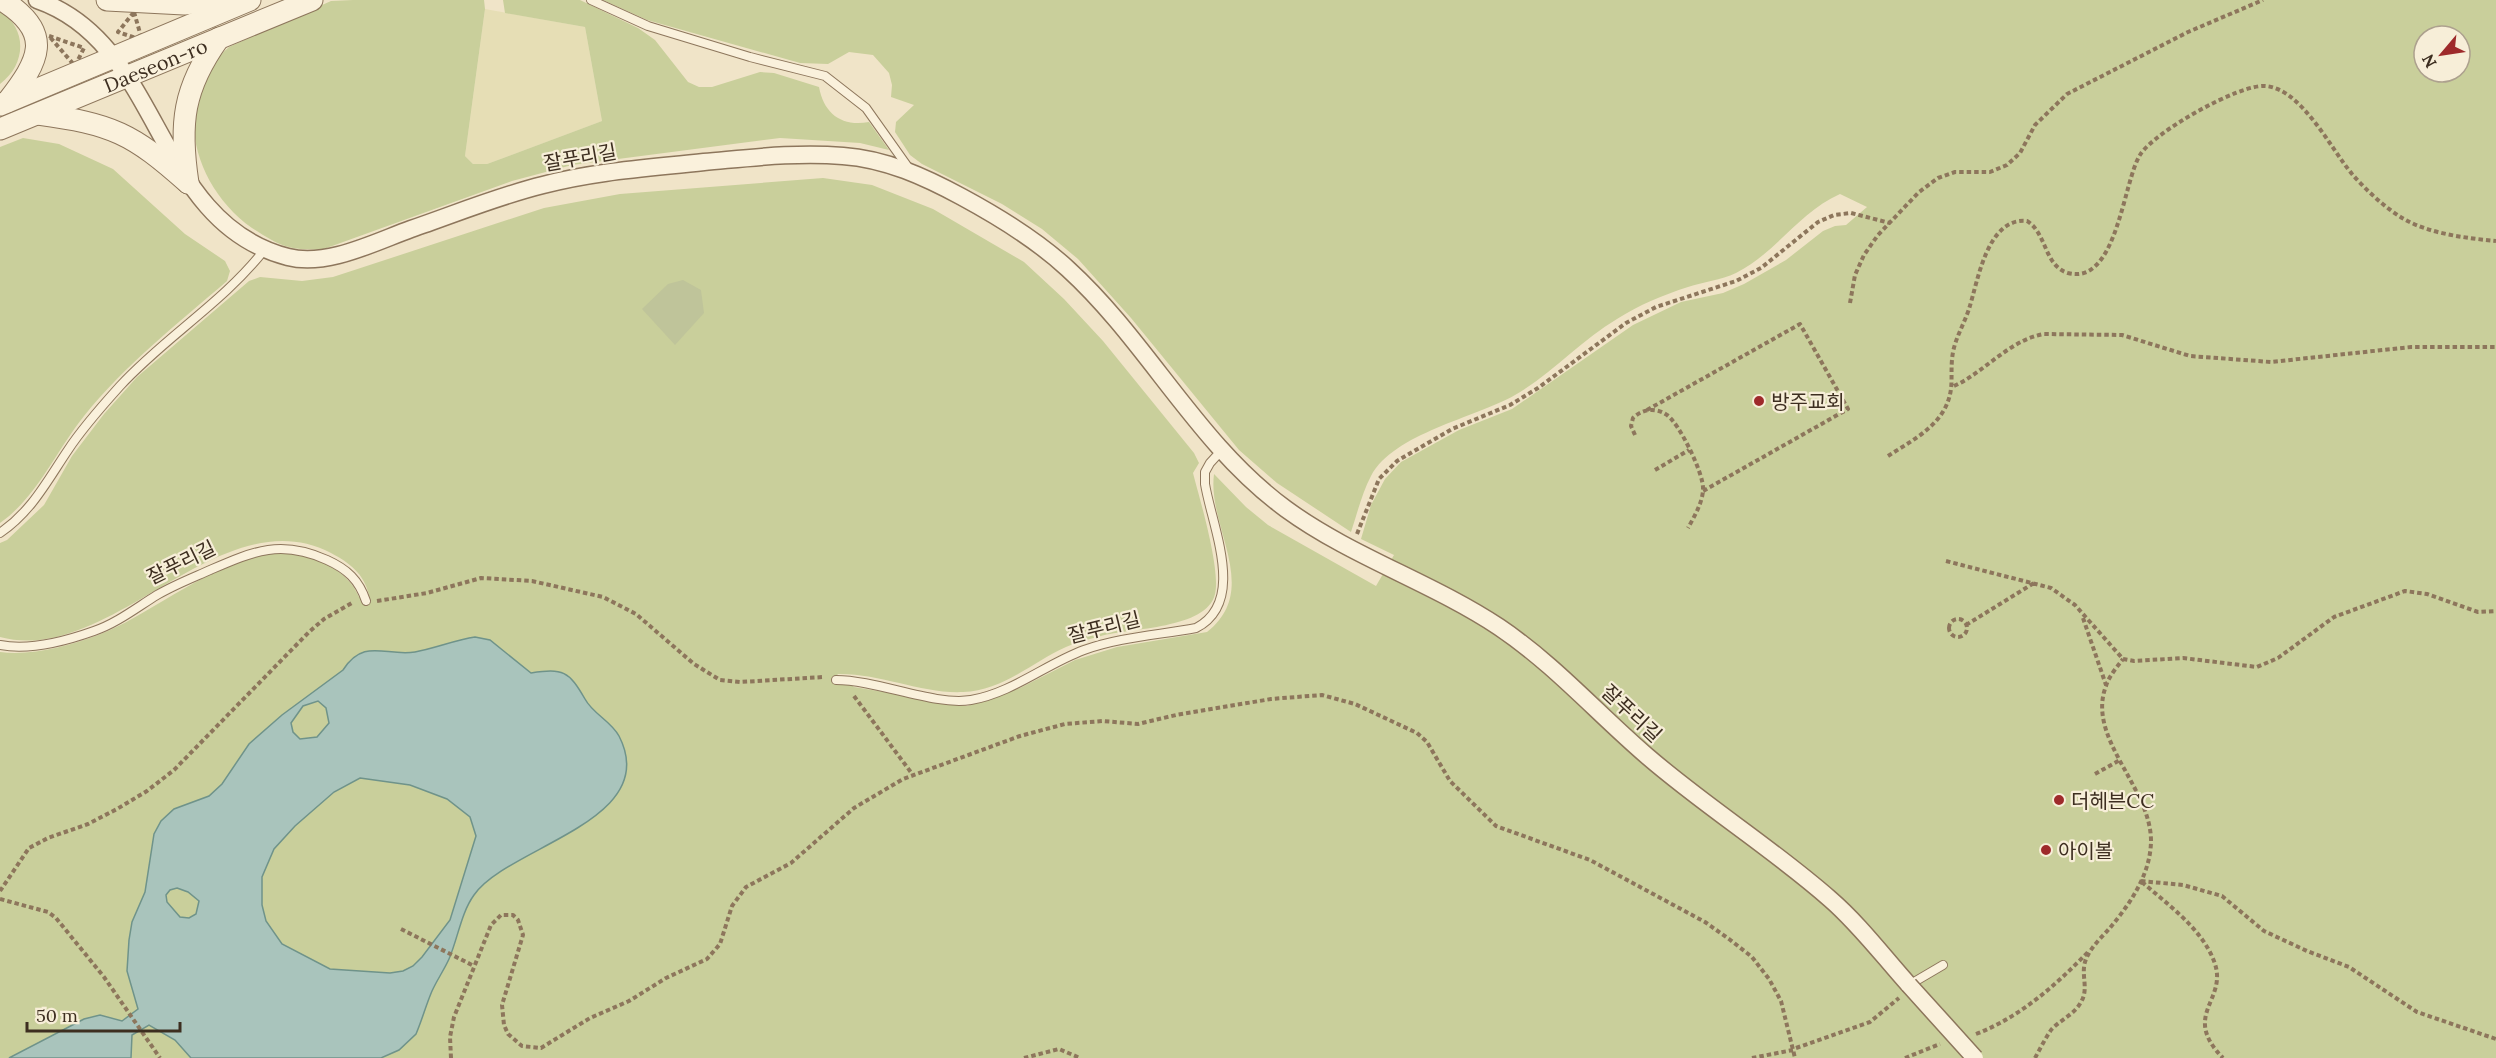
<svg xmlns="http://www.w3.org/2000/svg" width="2496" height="1058" font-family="Lora,'Noto Sans KR',serif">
	<rect width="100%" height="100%" fill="#f0e4c8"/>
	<path fill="#e6deb5" d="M 485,9 L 585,27 L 602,121 L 487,164 L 473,164 L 465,156 Z"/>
	<path fill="#c9cf9b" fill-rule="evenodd" d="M 353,0 L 484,0 L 485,9 L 465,156 L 473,164 L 487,164 L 602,121 L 585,27 L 505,13 L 503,0 L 580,0 L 638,28 L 655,40 L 688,82 L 699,87 L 712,87 L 760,72 L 774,73 L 819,87 C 824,114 842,127 869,122 L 889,150 L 860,143 L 780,138 L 572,165 L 512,181 L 321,250 C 311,249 299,250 289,247 C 276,244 263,235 252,228 C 193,186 168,99 229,47 L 331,1 Z
		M 603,0 L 2496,0 L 2496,1058 L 0,1058 L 0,652 C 31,656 69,646 98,635 C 165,610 253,522 328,565 C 343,574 352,581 359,597 L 369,595 C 364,574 350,563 331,553 C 220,495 111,667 0,637 L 0,543 L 7,540 L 44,505 L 72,456 L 104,414 L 137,377 L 249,281 L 260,277 L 302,281 L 333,277 L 544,208 L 620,194 L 823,178 L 872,185 L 933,209 L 1024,262 L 1064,299 L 1103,341 L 1194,453 L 1199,463 L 1193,473 C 1200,500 1221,570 1215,594 C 1207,629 1130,628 1101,636 C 1090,639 1077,642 1066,647 C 1032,662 1003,691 963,692 C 922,694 880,673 837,674 L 854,687 L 967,706 L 1020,688 L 1075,660 L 1117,647 L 1207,632 C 1262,589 1207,527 1214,474 L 1246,507 L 1268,525 L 1376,586 L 1394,555 L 1361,539 L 1371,505 L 1385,479 L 1401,462 L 1459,430 L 1512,409 L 1633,325 L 1681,302 L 1723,293 L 1744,284 L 1786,260 L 1823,231 L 1835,226 L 1846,225 L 1867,207 L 1840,194 C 1799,212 1776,253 1736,273 C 1721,280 1703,282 1688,287 C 1663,295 1639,305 1617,319 C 1581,340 1552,374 1515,395 C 1475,418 1394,433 1371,476 C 1362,493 1357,514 1351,532 L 1277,483 L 1239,450 L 1131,318 L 1078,259 L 1042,229 L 1002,204 L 922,164 L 910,155 L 895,132 L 896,122 L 914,105 L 891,97 L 892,85 L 889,73 L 873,55 L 849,52 L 828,64 L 800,63 L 647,20 ZM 2424,36 L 2460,36 L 2460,72 L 2424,72 Z
		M 0,11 C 28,29 26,65 0,84 Z
		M 23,138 L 59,144 L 113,169 L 185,234 L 225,261 L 230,271 L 227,281 C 178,323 125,365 84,416 C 56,451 37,497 0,523 L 0,147 Z"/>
	<path fill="#bfc49a" d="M 683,280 L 701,290 L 704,313 L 675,345 L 642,309 L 668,284 Z"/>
	<path fill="#a9c4bc" stroke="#6f938a" stroke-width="1.5" fill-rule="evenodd" d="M 475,637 L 490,640 L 531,673 C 563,668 569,671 585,699 C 593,714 611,721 619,736 C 663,821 508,846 474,895 C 461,913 458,938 449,959 C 444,970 437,980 432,991 C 426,1005 422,1020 416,1034 L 399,1050 L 381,1058 L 191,1058 L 175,1040 L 149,1025 L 132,1035 L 131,1058 L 9,1058 L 84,1019 L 100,1015 L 122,1021 L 138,1009 L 127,971 L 129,940 L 132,922 L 145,892 L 154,834 L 161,821 L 174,809 L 209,796 L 222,784 L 249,744 L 282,715 L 343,670 C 364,637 386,657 415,652 C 436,648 455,640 475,637 ZM 318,701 L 326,708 L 329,723 L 317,737 L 300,739 L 293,732 L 291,723 L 303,706 ZM 360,778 L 410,785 L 447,799 L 470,817 L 476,836 L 450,920 L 422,957 L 413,966 L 403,971 L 390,973 L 330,969 L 282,944 L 266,921 L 262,905 L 262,877 L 274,849 L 295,826 L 334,792 ZM 177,888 L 188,892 L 199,901 L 196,914 L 189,918 L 180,917 L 167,902 L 166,895 L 170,890 Z"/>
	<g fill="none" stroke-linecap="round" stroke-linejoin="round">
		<g stroke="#8d765c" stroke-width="10">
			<path id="service" d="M 591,0 L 648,26 L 750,57 L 825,76 L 866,108 L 910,170
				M 0,533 C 32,511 47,481 68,450 C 83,427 102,406 120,386 C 165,337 224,302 265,249
				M 0,645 C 30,651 66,641 94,631 C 117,623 136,608 157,595 C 174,585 192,578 210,570 C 254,551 281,539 327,560 C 347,569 359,580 366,601
				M 836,680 C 877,680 934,706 971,700 C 1012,693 1046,664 1084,650 C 1120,637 1159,635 1196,628 C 1247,602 1212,527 1205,484 L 1205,472 L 1210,463 L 1222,450
				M 1909,985 L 1943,965"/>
		</g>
		<g stroke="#8d765c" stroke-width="19">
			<path id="minor" d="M 37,0 C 164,44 152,222 288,257 C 327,267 375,242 411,229 C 455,214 498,196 543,185 C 596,171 650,168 704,162 C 750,158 796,152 843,156 C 886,159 925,177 962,197 C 999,217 1037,240 1068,269 C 1148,342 1197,444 1286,509 C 1352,557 1431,582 1499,627 C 1554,664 1597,713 1647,756 C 1706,807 1772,848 1830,899 C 1859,924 1883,956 1909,985"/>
		</g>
		<g stroke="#8d765c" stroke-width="23">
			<g id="tertiary">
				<path d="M 2,0 C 55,33 39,61 7,102"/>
				<path d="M 107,0 L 184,4 L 216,0"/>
				<path d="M 0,105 L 250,0"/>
				<path d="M 38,114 C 112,124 132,133 188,183"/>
				<path id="s1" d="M 0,129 L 312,0"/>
				<path d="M 188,183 C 179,124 183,88 219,38"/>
			</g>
		</g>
		<path stroke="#8d765c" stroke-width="4" stroke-dasharray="4.5 3" stroke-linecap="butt" d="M 134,12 L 142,40 L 118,32 Z
			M 49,36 L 84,48 L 75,66 Z
			M 1850,303 L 1855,275 L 1864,255 L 1878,235 L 1919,192 L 1938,178 L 1955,172 L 1990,172 L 2007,165 L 2020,153 L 2035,125 L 2067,94 L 2188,32 L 2263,0
			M 1954,386 C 1985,372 2009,340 2044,334 L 2122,335 L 2190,356 L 2271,362 L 2411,347 L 2496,347
			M 1647,410 L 1800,324 L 1848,409 L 1703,491
			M 1635,435 L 1631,426 L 1633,418 C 1642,409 1656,407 1667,415 C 1679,423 1704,474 1703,489 C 1703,502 1694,517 1688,528
			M 1888,456 C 1908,443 1932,431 1944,410 C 1956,388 1949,375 1953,352 C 1956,337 1964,324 1969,309 C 1978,281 1987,217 2027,221 C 2047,233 2044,266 2068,273 C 2117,286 2123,182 2140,155 C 2154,132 2239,84 2265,86 C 2301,88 2331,149 2352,174 C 2366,190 2385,208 2404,219 C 2430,234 2466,238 2496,241
			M 1655,470 L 1689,450
			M 1357,534 L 1379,479 L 1397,461 L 1452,429 L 1510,405 L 1538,388 L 1626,323 L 1656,307 L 1736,281 L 1761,268 L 1818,222 L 1834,215 L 1851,213 L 1890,223
			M 1946,561 L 2051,588 L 2075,605 L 2123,659 L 2134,661 L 2183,658 L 2257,667 L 2278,658 L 2334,617 L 2405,591 L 2427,594 L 2478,612 L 2496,611
			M 377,601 L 427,593 L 481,578 L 532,581 L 603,597 L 636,614 L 694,664 L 720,680 L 740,682 L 824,677
			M 2083,618 L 2106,685
			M1949 628a9 9 0 1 1 18 0a9 9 0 1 1-18 0Z
			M 1966,625 L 2034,583
			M 854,696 L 913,775
			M 2095,774 L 2120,760
			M 2141,881 L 2183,885 L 2222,896 L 2264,931 L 2307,951 L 2349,967 L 2417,1012 L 2496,1039
			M 2142,882 C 2167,904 2204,930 2215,964 C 2227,1001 2181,1015 2223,1058
			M 0,891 L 29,848 L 48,838 L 88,824 L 117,809 L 147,791 L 174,770 L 309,632 L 324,619 L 352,603
			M 0,899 L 48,912 L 56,918 L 104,977 L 160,1058
			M 401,929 L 474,966
			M 1976,1034 C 2020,1017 2055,986 2088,952
			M 1796,1048 L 1870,1022 L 1899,998
			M 451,1058 L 450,1037 L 454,1017 L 491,925 L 501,915 L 513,915 L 518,920 L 523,935 L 502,1005 L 504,1025 L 508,1034 L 522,1046 L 541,1048 L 590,1018 L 629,1001 L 666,978 L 707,959 L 720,944 L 732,906 L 746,887 L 791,863 L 854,808 L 903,779 L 1020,736 L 1065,724 L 1103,721 L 1138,724 L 1176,715 L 1271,699 L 1322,695 L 1355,704 L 1417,733 L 1427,742 L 1450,781 L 1496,826 L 1590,860 L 1705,922 L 1729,939 L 1752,957 L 1769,979 L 1781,1001 L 1795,1058
			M 1024,1058 L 1059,1049 L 1080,1058
			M 1752,1058 L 1793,1050
			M 1905,1058 L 1940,1044
			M 2035,1058 C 2040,1049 2045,1039 2051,1030 C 2060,1020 2075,1014 2081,1002 C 2089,989 2081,976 2085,962 C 2089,949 2100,939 2109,929 C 2130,904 2151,874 2151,840 C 2150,786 2086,738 2106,686 C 2109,676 2117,667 2123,659"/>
		<use href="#service" stroke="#faf1dc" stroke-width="8"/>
		<use href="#minor" stroke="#faf1dc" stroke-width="16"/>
		<use href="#tertiary" stroke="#faf1dc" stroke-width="21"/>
		<g stroke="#8d765c" stroke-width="19" stroke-linecap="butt">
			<path id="minor-bridge" d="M 1909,985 L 1975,1058"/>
		</g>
		<use href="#minor-bridge" stroke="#faf1dc" stroke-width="16"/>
	</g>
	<g fill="#9e2a2b" stroke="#f7eed8" stroke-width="2">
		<circle cx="1759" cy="401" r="6"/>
		<circle cx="2059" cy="800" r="6"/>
		<circle cx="2046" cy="850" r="6"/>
	</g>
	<g text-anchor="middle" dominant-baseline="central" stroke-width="4.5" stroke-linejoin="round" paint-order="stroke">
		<g font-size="20" fill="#3d2e20" stroke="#f7eed8">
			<text stroke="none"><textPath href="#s1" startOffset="168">Daeseon-ro</textPath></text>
			<text transform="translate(580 157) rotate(-10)">잘푸리길</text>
			<text transform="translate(181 562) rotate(-26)">잘푸리길</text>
			<text transform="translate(1104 627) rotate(-14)">잘푸리길</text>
			<text transform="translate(1632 713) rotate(43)">잘푸리길</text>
		</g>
		<g font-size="20" fill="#3d2e20" stroke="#f7eed8" text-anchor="start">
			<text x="1771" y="401">방주교회</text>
			<text x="2071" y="800">더헤븐CC</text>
			<text x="2058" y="850">아이볼</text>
		</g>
	</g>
	<g transform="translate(2442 54) rotate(241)"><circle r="28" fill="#f7eed8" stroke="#ada18e" stroke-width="1.5"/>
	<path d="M0-4.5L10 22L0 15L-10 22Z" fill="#9e2a2b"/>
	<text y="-9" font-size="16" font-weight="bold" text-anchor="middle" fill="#3d2e20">N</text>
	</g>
	<path d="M27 1022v9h153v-9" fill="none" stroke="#3d2e20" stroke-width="3"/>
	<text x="36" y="1022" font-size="18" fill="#3d2e20" stroke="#f7eed8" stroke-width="4.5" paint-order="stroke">50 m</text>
</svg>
